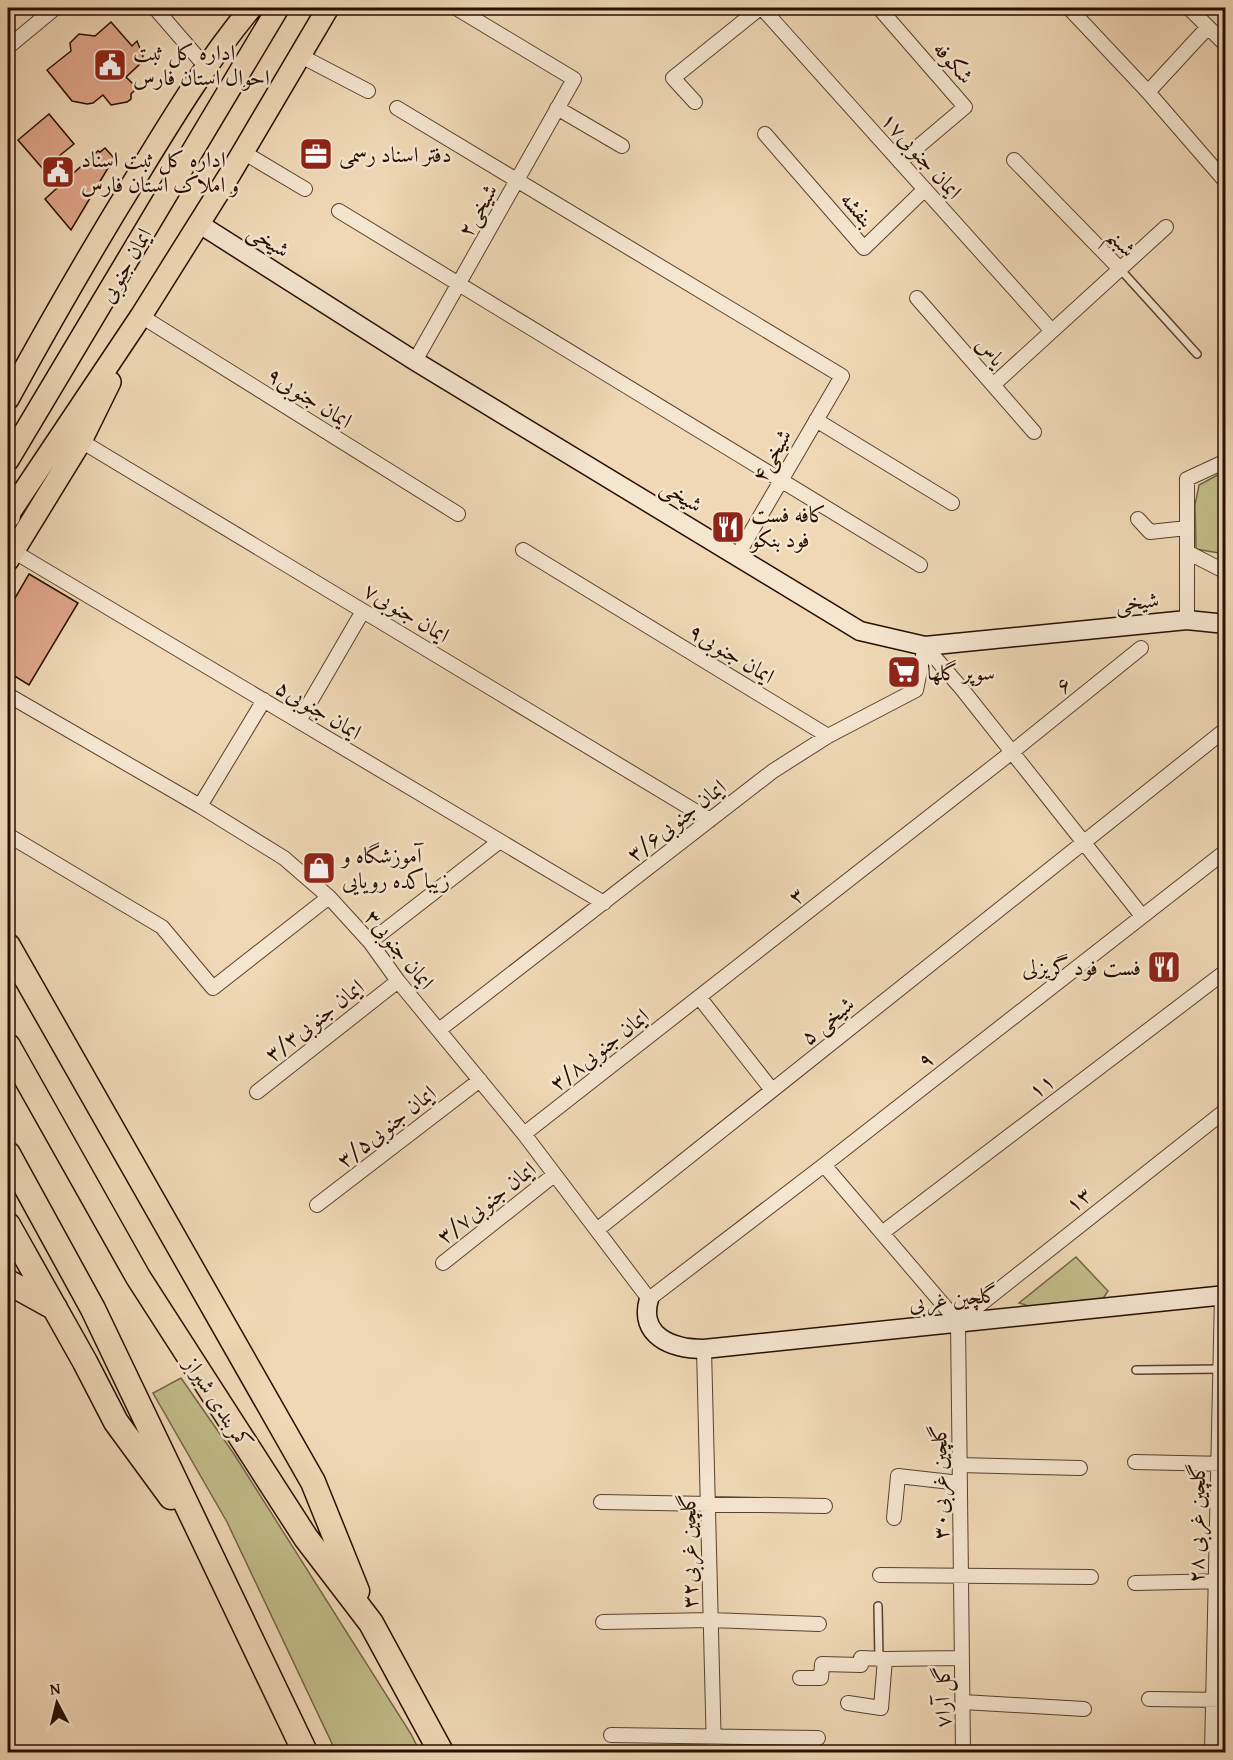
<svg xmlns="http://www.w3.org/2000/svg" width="1233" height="1760" font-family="'Gentium Book Plus',Amiri,serif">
	<rect width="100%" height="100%" fill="#f0d8b6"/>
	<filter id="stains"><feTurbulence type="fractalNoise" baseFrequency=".00333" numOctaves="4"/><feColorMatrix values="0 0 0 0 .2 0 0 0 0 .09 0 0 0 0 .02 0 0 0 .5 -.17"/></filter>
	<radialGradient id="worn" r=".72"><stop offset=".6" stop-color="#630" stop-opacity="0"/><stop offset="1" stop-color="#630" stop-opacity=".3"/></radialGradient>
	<path fill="#c1bc89" stroke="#746544" stroke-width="1.5" d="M 1225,471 L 1225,554 L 1196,549 L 1195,505 L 1199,485 Z
		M 1076,1257 L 1108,1291 L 1100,1303 L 1045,1311 L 1019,1303 Z
		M 181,1378 L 234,1454 L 411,1734 L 420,1752 L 336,1752 L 227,1522 L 153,1393 Z"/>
	<path fill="#e0a68a" stroke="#270e00" stroke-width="1.5" d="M 111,22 L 132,46 L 137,41 L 143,56 L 141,63 L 126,77 L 137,88 L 131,94 L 131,99 L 127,102 L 111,105 L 103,95 L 93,103 L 87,104 L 72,101 L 47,70 L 71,51 L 70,43 L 79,34 L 95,36 Z
		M 49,114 L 74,144 L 43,169 L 18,140 Z
		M 105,148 L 114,158 L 71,230 L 45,199 L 98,151 L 100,152 Z
		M 29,574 L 78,603 L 29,685 L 8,672 L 8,610 Z"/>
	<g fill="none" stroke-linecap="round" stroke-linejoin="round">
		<g stroke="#59402e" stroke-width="10">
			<path id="lane" d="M 1120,269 L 1197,354
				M 1136,1370 L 1220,1369
				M 878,1606 L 879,1659"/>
		</g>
		<g stroke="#59402e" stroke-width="16">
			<path id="street" d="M 155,8 L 206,67
				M 762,8 L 1052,331
				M 879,8 L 965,107 L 900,162
				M 1069,8 L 1148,92 L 1226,182
				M 1189,8 L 1226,45
				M 8,47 L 55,8
				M 299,55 L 368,91
				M 1148,92 L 1208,27
				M 695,102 L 673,78 L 760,8
				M 397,108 L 842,376 L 737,556
				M 557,108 L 622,146
				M 765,134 L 864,248 L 925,189
				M 243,152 L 305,189
				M 1014,160 L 1120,269
				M 339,211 L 920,565
				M 917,298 L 1034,432
				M 141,316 L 458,514
				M 415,361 L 574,79 L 456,8
				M 993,385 L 1166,227
				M 816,420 L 952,503
				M 81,441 L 710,820
				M 1138,519 L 1150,532 L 1187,528
				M 523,550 L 828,736
				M 13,551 L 604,903
				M 1187,552 L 1226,572
				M 1187,620 L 1187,479 L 1226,461
				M 925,646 L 962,689 L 1142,916
				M 8,695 L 200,806 L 284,858 L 329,897 L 370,942 L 398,981 L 524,1134 L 649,1299 L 824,1165 L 1226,851
				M 299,721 L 363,611
				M 200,806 L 264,700
				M 8,835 L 162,927 L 213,988 L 329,897
				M 370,942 L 500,841
				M 699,997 L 772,1090
				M 439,1030 L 773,771 L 828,736 L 916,690 L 925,646
				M 257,1092 L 398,981
				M 524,1134 L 1012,752 L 1141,648
				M 824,1165 L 958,1322
				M 317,1205 L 480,1080
				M 598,1229 L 1226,729
				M 882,1233 L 1226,971
				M 443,1263 L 554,1175
				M 958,1322 L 963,1752
				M 958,1322 L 1226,1110
				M 704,1349 L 714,1752
				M 1135,1462 L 1225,1464
				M 959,1465 L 1080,1468
				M 601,1502 L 825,1506
				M 894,1518 L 898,1476 L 960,1483
				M 880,1575 L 1091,1577
				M 1135,1583 L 1226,1581
				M 603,1622 L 711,1620 L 819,1624
				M 800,1678 L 821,1678 L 822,1664 L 861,1665 L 861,1658 L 885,1659
				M 1149,1699 L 1226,1700
				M 963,1702 L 1084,1709
				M 848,1703 L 881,1708 L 885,1659 L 962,1658
				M 611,1735 L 818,1738
				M 1212,1752 L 1222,1295"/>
		</g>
		<g stroke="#270e00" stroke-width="21">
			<path id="secondary" d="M 198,223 L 415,361 L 860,631 L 925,646 L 1187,620 L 1226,624
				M 649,1299 C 638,1336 672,1349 704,1349 L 1226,1295"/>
		</g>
		<g stroke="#270e00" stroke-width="24">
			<path id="primary" d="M 8,399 C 49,324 91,251 136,178 C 172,119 207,61 251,8
				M 8,460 L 278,8
				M 8,515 L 141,316 L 230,174 L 328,8
				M 8,560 L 81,441 L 110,382"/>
		</g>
		<g stroke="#270e00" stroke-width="27">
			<path id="highway" d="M 8,516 L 8,515
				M 8,946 L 313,1482 L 357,1591
				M 8,1046 L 138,1277 L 306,1538 L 371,1623 L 441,1752
				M 8,1154 L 93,1309 L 305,1752
				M 8,1225 L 85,1362 L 116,1422 L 171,1497
				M 8,1282 L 55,1308"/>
		</g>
		<use href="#lane" stroke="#f5e6d0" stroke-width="7"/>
		<use href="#street" stroke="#f5e6d0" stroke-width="14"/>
		<use href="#secondary" stroke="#f5e6d0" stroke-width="18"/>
		<use href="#primary" stroke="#f0d8b6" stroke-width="21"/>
		<use href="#highway" stroke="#f0d8b6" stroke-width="24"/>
	</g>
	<defs>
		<g id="civic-square" transform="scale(1.725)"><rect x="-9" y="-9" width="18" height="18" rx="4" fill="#8f2418" stroke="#f5e6d0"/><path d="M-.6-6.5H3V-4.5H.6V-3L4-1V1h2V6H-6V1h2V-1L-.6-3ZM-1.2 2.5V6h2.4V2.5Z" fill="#fff"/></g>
		<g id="office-square" transform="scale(1.725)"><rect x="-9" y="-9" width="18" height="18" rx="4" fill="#8f2418" stroke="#f5e6d0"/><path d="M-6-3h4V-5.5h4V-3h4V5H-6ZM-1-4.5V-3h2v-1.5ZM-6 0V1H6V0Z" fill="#fff"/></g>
		<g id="restaurant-square" transform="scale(1.725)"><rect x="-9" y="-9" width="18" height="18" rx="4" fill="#8f2418" stroke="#f5e6d0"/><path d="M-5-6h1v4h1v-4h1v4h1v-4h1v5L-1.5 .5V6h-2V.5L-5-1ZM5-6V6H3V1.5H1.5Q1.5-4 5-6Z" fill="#fff"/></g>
		<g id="supermarket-square" transform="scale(1.725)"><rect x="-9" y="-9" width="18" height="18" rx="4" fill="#8f2418" stroke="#f5e6d0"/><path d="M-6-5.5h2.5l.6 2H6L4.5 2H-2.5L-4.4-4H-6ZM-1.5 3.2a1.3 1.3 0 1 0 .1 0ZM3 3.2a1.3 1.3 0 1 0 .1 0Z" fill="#fff"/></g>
		<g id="shop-square" transform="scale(1.725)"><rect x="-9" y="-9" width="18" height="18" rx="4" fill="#8f2418" stroke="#f5e6d0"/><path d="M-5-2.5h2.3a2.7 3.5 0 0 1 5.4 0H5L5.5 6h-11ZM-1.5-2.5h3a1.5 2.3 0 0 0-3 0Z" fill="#fff"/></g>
	</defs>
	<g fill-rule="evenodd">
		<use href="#civic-square" x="110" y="65"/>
		<use href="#office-square" x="316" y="154"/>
		<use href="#civic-square" x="58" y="172"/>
		<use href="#restaurant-square" x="728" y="527"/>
		<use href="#supermarket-square" x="904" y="672"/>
		<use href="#shop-square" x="319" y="868"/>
		<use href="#restaurant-square" x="1164" y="967"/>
	</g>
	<g text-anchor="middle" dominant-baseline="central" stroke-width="5" stroke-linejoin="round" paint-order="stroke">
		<g font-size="22" fill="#270e00" stroke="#f5e6d0" text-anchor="start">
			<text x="133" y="52">اداره کل ثبت<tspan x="133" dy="25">احوال استان فارس</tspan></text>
			<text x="339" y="154">دفتر اسناد رسمی</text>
			<text x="81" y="159">اداره کل ثبت اسناد<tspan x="81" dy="25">و املاک استان فارس</tspan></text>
			<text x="751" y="514">کافه فست<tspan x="751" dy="25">فود بنکو</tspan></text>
			<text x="927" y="672">سوپر گلها</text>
			<text x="342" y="855">آموزشگاه و<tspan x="342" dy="25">زیباکده رویایی</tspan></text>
			<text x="1141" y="967" text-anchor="end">فست فود گریزلی</text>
		</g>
		<g font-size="22" fill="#270e00" stroke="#f5e6d0">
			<text transform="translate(954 62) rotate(49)">شکوفه</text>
			<text transform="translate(922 155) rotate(48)">ایمان جنوبی۱۷</text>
			<text transform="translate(858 209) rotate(49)">بنفشه</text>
			<text transform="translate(477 210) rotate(-60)">شیخی۲</text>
			<text transform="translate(269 240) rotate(32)">شیخی</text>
			<text transform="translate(1122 242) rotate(46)">شبنم</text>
			<text transform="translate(125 265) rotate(-60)">ایمان جنوبی</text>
			<text transform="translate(991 351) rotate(49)">یاس</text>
			<text transform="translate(310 397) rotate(32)">ایمان جنوبی۹</text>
			<text transform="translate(771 455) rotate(-60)">شیخی۴</text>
			<text transform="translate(682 495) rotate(31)">شیخی</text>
			<text transform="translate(1137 601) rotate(-6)">شیخی</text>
			<text transform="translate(407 612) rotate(31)">ایمان جنوبی۷</text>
			<text transform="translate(732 653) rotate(31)">ایمان جنوبی۹</text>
			<text transform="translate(1063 684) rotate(-39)">۶</text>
			<text transform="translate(319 709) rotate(31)">ایمان جنوبی۵</text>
			<text transform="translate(676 820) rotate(-38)">ایمان جنوبی۳/۶</text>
			<text transform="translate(796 895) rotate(-38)">۳</text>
			<text transform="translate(400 949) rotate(51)">ایمان جنوبی۳</text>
			<text transform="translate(314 1020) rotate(-38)">ایمان جنوبی۳/۳</text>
			<text transform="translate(827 1020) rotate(-39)">شیخی ۵</text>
			<text transform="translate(599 1049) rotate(-38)">ایمان جنوبی۳/۸</text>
			<text transform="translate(925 1059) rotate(-38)">۹</text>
			<text transform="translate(1041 1085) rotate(-37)">۱۱</text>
			<text transform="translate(386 1126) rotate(-38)">ایمان جنوبی۳/۵</text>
			<text transform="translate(1078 1199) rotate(-38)">۱۳</text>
			<text transform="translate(486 1202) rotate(-38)">ایمان جنوبی۳/۷</text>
			<text transform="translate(953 1298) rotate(-6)">گلچین غربی</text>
			<text transform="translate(219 1403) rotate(57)">کمربندی شیراز</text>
			<text transform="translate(939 1482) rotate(-91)">گلچین غربی۳۰</text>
			<text transform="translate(1196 1523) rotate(-89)">گلچین غربی ۲۸</text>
			<text transform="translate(688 1551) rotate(-91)">گلچین غربی۳۲</text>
			<text transform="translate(942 1697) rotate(-91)">گل آرا۷</text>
		</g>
	</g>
	<rect width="1233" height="1760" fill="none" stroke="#f0d8b6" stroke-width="30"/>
	<rect x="9" y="9" width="1215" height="1742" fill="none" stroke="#270e00" stroke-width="3"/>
	<rect x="15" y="15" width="1203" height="1730" fill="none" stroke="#270e00" stroke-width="1.5"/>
	<g transform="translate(57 1703) rotate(353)" stroke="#f5e6d0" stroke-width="4.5" paint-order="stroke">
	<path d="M0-4.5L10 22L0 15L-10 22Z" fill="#270e00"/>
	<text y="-9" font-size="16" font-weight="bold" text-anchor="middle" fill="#270e00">N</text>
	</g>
	<rect width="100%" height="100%" filter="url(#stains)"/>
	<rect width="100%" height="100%" fill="url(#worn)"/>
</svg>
